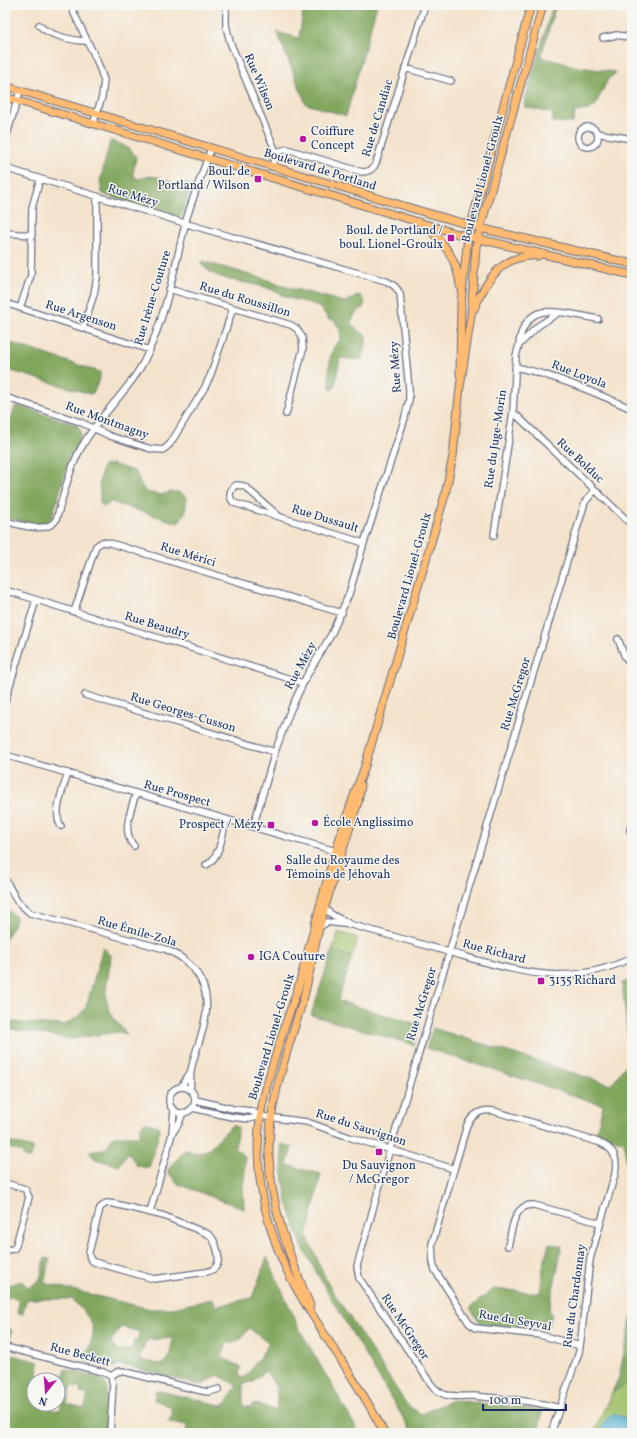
<svg xmlns="http://www.w3.org/2000/svg" width="637" height="1438" font-family="Vollkorn,serif">
	<rect width="100%" height="100%" fill="#f6f6f2"/>
	<filter id="ink" filterUnits="userSpaceOnUse"><feTurbulence type="fractalNoise" baseFrequency=".025" numOctaves="2"/><feDisplacementMap in="SourceGraphic" scale="8" xChannelSelector="R" yChannelSelector="G"/><feConvolveMatrix kernelMatrix="1 2 1 2 8 2 1 2 1" color-interpolation-filters="sRGB"/></filter>
	<filter id="wash" filterUnits="userSpaceOnUse"><feTurbulence type="fractalNoise" baseFrequency=".012" numOctaves="4" result="noise"/><feDisplacementMap in="SourceGraphic" scale="16" xChannelSelector="R" yChannelSelector="G"/><feGaussianBlur stdDeviation="0.9" result="paint"/><feColorMatrix in="noise" values="0 0 0 0 0 0 0 0 0 0 0 0 0 0 0 0 0 1.4 0 .05"/><feComposite in="paint" operator="in"/></filter>
	<g filter="url(#wash)">
		<rect width="100%" height="100%" fill="#f4e3cc"/>
		<path fill="#a1c068" stroke="#5e7863" d="M 338,932 L 358,938 L 352,957 L 332,951 Z
			M 632,1317 L 632,1425 L 629,1433 L 593,1433 L 619,1377 Z"/>
		<path fill="#80a65c" stroke="#4e6a5d" fill-rule="evenodd" d="M 304,5 L 377,5 L 346,116 L 306,104 L 277,32 L 299,38 Z
			M 553,5 L 556,5 L 541,57 L 579,67 L 616,72 L 615,74 L 608,79 L 595,106 L 588,110 L 575,112 L 573,123 L 553,122 L 552,113 L 525,107 L 524,103 Z
			M 110,141 C 122,144 130,147 136,157 L 133,175 L 138,179 L 151,176 L 158,177 L 178,185 L 185,183 L 191,185 L 182,215 L 179,217 L 173,216 L 105,195 L 102,193 L 100,182 Z
			M 202,261 L 268,280 L 279,285 L 345,302 L 352,299 L 358,295 L 361,296 L 365,302 L 363,308 C 356,312 352,317 351,324 L 366,336 L 366,344 L 361,360 L 340,358 L 335,387 L 331,390 C 328,380 328,359 333,349 C 335,345 338,342 341,339 L 340,330 L 334,320 L 328,319 C 319,303 309,303 292,299 C 284,297 276,291 267,288 C 244,280 217,283 200,263 Z
			M 5,341 L 100,372 L 100,378 L 93,393 L 90,394 L 5,369 Z
			M 16,405 L 77,425 L 81,432 L 79,441 L 70,458 L 52,517 C 51,518 49,521 48,522 C 40,527 14,520 5,517 L 5,430 L 9,423 Z
			M 112,464 L 136,472 L 140,483 L 146,492 L 162,495 C 171,490 179,490 187,498 L 185,513 L 178,523 L 111,502 L 104,507 L 100,503 L 100,491 L 99,483 L 103,466 Z
			M 5,905 L 7,909 L 17,918 L 5,940 Z
			M 103,947 L 111,955 C 110,974 101,993 110,1011 C 113,1019 121,1027 127,1034 L 118,1032 L 71,1039 L 5,1028 L 5,1019 L 6,1021 L 23,1023 L 63,1025 C 71,1023 82,1014 86,1007 Z
			M 332,951 L 352,957 L 338,1001 L 420,1025 L 414,1045 L 311,1015 Z
			M 632,980 L 632,1219 L 624,1142 L 596,1133 L 603,1105 L 426,1048 L 433,1028 L 611,1085 L 630,1059 L 622,983 Z
			M 145,1122 L 158,1126 L 160,1130 L 149,1168 L 137,1166 L 129,1154 L 126,1155 L 119,1166 L 95,1159 L 89,1152 L 107,1148 L 113,1136 L 139,1136 L 141,1126 Z
			M 232,1125 L 238,1128 L 235,1148 L 245,1157 L 245,1171 L 243,1188 L 244,1209 L 178,1184 L 167,1171 L 185,1150 L 198,1153 L 207,1150 Z
			M 5,1141 L 33,1148 L 31,1157 L 28,1158 L 24,1157 L 22,1152 L 5,1147 Z
			M 281,1144 L 292,1147 L 287,1165 L 321,1174 L 307,1236 L 328,1284 L 407,1405 L 421,1414 L 452,1400 L 542,1410 L 540,1424 L 538,1433 L 413,1433 L 411,1431 L 325,1288 L 302,1246 L 287,1202 L 283,1174 Z
			M 549,1243 L 562,1246 L 549,1310 L 552,1315 L 548,1326 L 521,1321 L 519,1328 L 481,1324 L 470,1308 L 493,1289 L 540,1293 L 543,1268 Z
			M 267,1257 L 299,1328 L 359,1433 L 186,1433 L 187,1425 L 168,1422 L 172,1415 L 172,1409 L 165,1404 L 154,1400 L 156,1390 L 224,1406 L 237,1385 L 218,1375 L 204,1384 L 195,1384 L 127,1366 L 119,1365 L 114,1367 L 84,1360 C 98,1327 97,1326 72,1299 L 29,1299 L 26,1301 L 23,1314 L 17,1313 L 19,1302 L 17,1299 L 11,1297 L 7,1298 C 5,1308 7,1317 6,1328 L 12,1330 L 10,1341 L 5,1340 L 5,1282 L 9,1285 L 22,1281 L 29,1288 L 40,1279 L 45,1258 L 50,1259 L 44,1283 L 150,1309 L 173,1308 L 212,1299 L 217,1306 L 252,1298 ZM 121,1327 L 140,1332 L 137,1341 L 134,1341 L 132,1348 L 120,1352 L 110,1343 ZM 249,1328 L 269,1344 L 247,1375 L 242,1378 L 239,1375 L 241,1367 L 221,1357 L 227,1344 L 241,1339 ZM 173,1338 L 169,1358 L 162,1365 L 139,1359 L 147,1340 ZM 265,1371 C 278,1386 278,1392 276,1411 L 261,1405 L 252,1404 L 252,1407 L 243,1406 L 243,1384 L 253,1381 Z
			M 632,1317 L 632,1381 L 613,1392 L 619,1377 Z
			M 5,1353 L 39,1362 L 38,1380 L 34,1380 L 34,1404 L 40,1404 C 46,1409 54,1412 61,1409 L 61,1386 L 58,1385 L 58,1380 L 50,1380 L 50,1372 L 65,1375 L 65,1369 L 98,1378 L 104,1381 L 107,1387 L 106,1433 L 5,1433 ZM 71,1386 L 81,1388 L 80,1393 L 88,1394 L 85,1408 L 67,1404 Z"/>
		<path fill="#52afd0" stroke="#366f97" d="M 612,1414 L 616,1414 L 625,1418 C 628,1424 624,1427 621,1433 L 599,1433 L 607,1418 Z"/>
	</g>
	<g filter="url(#ink)">
		<g fill="none" stroke-linecap="round" stroke-linejoin="round">
			<g stroke="#676e84" stroke-width="8">
				<path id="minor" d="M 70,5 L 97,61 L 104,80 L 102,97 L 93,124
					M 226,5 L 226,25 L 230,42 L 276,152 L 272,167
					M 39,25 C 47,35 74,41 86,41
					M 603,38 L 617,35 L 632,38
					M 405,68 L 451,81
					M578 137a10 10 0 1 1 20 0a10 10 0 1 1-20 0Z
					M 597,133 L 632,139
					M 5,141 L 20,91
					M 276,152 L 287,149 L 362,172 C 369,172 373,170 376,163 L 425,5
					M 5,168 L 194,226 L 386,281 C 393,284 397,287 400,294 L 409,389 L 409,400 L 404,421 L 364,543 L 349,594 L 331,635 L 306,677 L 290,711 L 275,752 L 253,827
					M 5,233 L 32,235
					M 169,289 L 291,325 L 297,329 L 302,337 L 303,349 L 286,414
					M 5,303 L 150,350
					M 20,308 L 31,275 L 32,208 L 40,179
					M 558,313 L 538,326 L 519,345 C 520,332 527,314 543,312 C 559,310 582,316 598,319
					M 83,328 L 94,294 L 97,277 L 97,197
					M 516,367 C 556,376 594,392 632,409
					M 5,397 L 80,422 L 110,436 L 151,449 L 163,450 L 170,444 L 205,387 L 211,374 L 233,308
					M 513,412 L 632,525
					M 236,485 L 244,486 L 280,517 L 234,503 C 228,497 229,490 236,485 Z
					M 280,517 L 364,543
					M 5,521 C 19,525 47,534 56,520 C 64,495 70,465 84,443 C 102,412 131,389 146,357 C 167,313 175,264 187,217 C 194,194 203,172 211,148
					M 494,535 L 513,412 L 516,356 L 519,345
					M 5,590 L 303,683
					M 74,612 L 96,546 L 102,542 L 110,543 L 342,613
					M 618,639 L 625,657 L 632,665
					M 85,695 L 275,752
					M 5,701 L 36,600
					M 5,755 L 339,852
					M 632,822 L 630,830 L 632,835
					M 61,826 C 52,813 64,787 68,773
					M 134,846 C 121,831 131,811 136,793
					M 206,865 C 220,859 223,832 226,820
					M 5,879 L 17,901 L 30,913 L 165,949 C 197,962 213,989 204,1024 C 201,1040 193,1056 191,1071 C 190,1077 191,1084 190,1090
					M 325,908 C 331,917 341,918 350,924
					M 320,927 L 327,922 L 352,925 C 385,934 418,943 452,953 C 517,971 566,989 632,958
					M169 1100a13 13 0 1 1 26 0a13 13 0 1 1-26 0Z
					M 181,1087 L 191,1071
					M 196,1100 L 233,1109 L 251,1111 L 260,1116
					M 193,1108 L 232,1117 L 249,1119 L 260,1116 L 307,1122 L 349,1137 L 454,1169
					M 172,1134 L 179,1123 L 183,1113
					M 5,1183 L 25,1189 L 29,1197 L 16,1245 L 14,1249 L 5,1250
					M 106,1203 L 115,1204 L 164,1216 L 208,1234 C 215,1238 221,1257 217,1265 C 215,1269 211,1271 206,1272 L 154,1279 L 94,1262 C 90,1260 89,1257 89,1252 L 100,1208 Z
					M 150,1212 L 172,1134 L 174,1110
					M 508,1246 C 512,1231 513,1203 534,1205 L 600,1223
					M 5,1347 L 103,1372 L 111,1376 L 117,1372 L 122,1371 L 202,1391 L 209,1392 L 219,1389
					M 559,1408 C 531,1400 502,1399 473,1396 C 464,1396 455,1397 446,1395 C 439,1393 435,1389 431,1384 L 359,1278 L 357,1266 L 390,1149 L 585,502 L 595,490
					M 110,1433 L 113,1385 L 111,1376
					M 551,1433 L 579,1352 L 581,1339 L 590,1259 L 615,1174 C 618,1157 614,1148 598,1142 L 494,1111 C 481,1109 473,1114 467,1125 L 432,1244 L 433,1262 L 435,1270 L 469,1323 L 475,1328 L 540,1335 L 580,1346"/>
			</g>
			<g stroke="#676e84" stroke-width="9">
				<path id="major" d="M 5,86 L 424,212 L 480,228 L 632,264
					M 5,97 L 458,234 L 632,275
					M 425,226 C 444,241 458,262 460,286
					M 474,309 C 486,280 503,253 538,256
					M 460,375 L 461,303 L 468,236 L 531,5
					M 310,1305 C 290,1258 270,1206 269,1154 C 268,1101 288,1050 303,1000 C 309,977 313,953 319,929 C 330,886 345,844 358,802 L 361,786
					M 384,1433 C 367,1398 344,1365 323,1332 C 308,1308 292,1284 281,1257 C 263,1213 254,1165 260,1118 C 264,1090 273,1062 282,1035 C 288,1014 297,995 302,974 C 320,905 338,835 364,769 L 445,495 L 453,456 L 460,387 L 471,316 L 476,247 L 483,218 L 543,5"/>
			</g>
			<use href="#minor" stroke="#fff" stroke-width="5.5"/>
			<use href="#major" stroke="#febb71" stroke-width="7"/>
		</g>
	</g>
	<g fill="#b5179e" stroke="#f6f6f2" stroke-width="1.5">
		<circle cx="303" cy="139" r="4"/>
		<rect x="254" y="175" width="8" height="8" rx="2"/>
		<rect x="447" y="234" width="8" height="8" rx="2"/>
		<circle cx="315" cy="823" r="4"/>
		<rect x="267" y="821" width="8" height="8" rx="2"/>
		<circle cx="278" cy="868" r="4"/>
		<circle cx="251" cy="957" r="4"/>
		<rect x="537" y="977" width="8" height="8" rx="2"/>
		<rect x="375" y="1148" width="8" height="8" rx="2"/>
	</g>
	<g text-anchor="middle" dominant-baseline="central" stroke-width="3" stroke-linejoin="round" paint-order="stroke">
		<g font-size="12" fill="#1b2f5e" stroke="#f6f6f2">
			<text transform="translate(259 82) rotate(67)">Rue Wilson</text>
			<text transform="translate(378 118) rotate(-73)">Rue de Candiac</text>
			<text transform="translate(320 170) rotate(17)">Boulevard de Portland</text>
			<text transform="translate(483 179) rotate(-75)">Boulevard Lionel-Groulx</text>
			<text transform="translate(133 196) rotate(17)">Rue Mézy</text>
			<text transform="translate(153 298) rotate(-73)">Rue Irène-Couture</text>
			<text transform="translate(245 300) rotate(17)">Rue du Roussillon</text>
			<text transform="translate(81 316) rotate(18)">Rue Argenson</text>
			<text transform="translate(396 367) rotate(-94)">Rue Mézy</text>
			<text transform="translate(579 375) rotate(21)">Rue Loyola</text>
			<text transform="translate(107 421) rotate(20)">Rue Montmagny</text>
			<text transform="translate(496 439) rotate(-82)">Rue du Juge-Morin</text>
			<text transform="translate(580 461) rotate(43)">Rue Bolduc</text>
			<text transform="translate(325 519) rotate(17)">Rue Dussault</text>
			<text transform="translate(188 555) rotate(17)">Rue Mérici</text>
			<text transform="translate(410 576) rotate(-74)">Boulevard Lionel-Groulx</text>
			<text transform="translate(157 626) rotate(17)">Rue Beaudry</text>
			<text transform="translate(301 666) rotate(-61)">Rue Mézy</text>
			<text transform="translate(516 694) rotate(-73)">Rue McGregor</text>
			<text transform="translate(183 713) rotate(17)">Rue Georges-Cusson</text>
			<text transform="translate(177 794) rotate(16)">Rue Prospect</text>
			<text transform="translate(137 932) rotate(16)">Rue Émile-Zola</text>
			<text transform="translate(494 952) rotate(15)">Rue Richard</text>
			<text transform="translate(422 1004) rotate(-73)">Rue McGregor</text>
			<text transform="translate(272 1037) rotate(-73)">Boulevard Lionel-Groulx</text>
			<text transform="translate(361 1128) rotate(18)">Rue du Sauvignon</text>
			<text transform="translate(575 1296) rotate(-82)">Rue du Chardonnay</text>
			<text transform="translate(515 1321) rotate(10)">Rue du Seyval</text>
			<text transform="translate(405 1327) rotate(56)">Rue McGregor</text>
			<text transform="translate(80 1355) rotate(15)">Rue Beckett</text>
		</g>
		<g font-size="12" fill="#1b2f5e" stroke="#f6f6f2" text-anchor="start">
			<text x="311" y="132">Coiffure<tspan x="311" dy="14">Concept</tspan></text>
			<text x="250" y="172" text-anchor="end">Boul. de<tspan x="250" dy="14">Portland / Wilson</tspan></text>
			<text x="443" y="231" text-anchor="end">Boul. de Portland /<tspan x="443" dy="14">boul. Lionel-Groulx</tspan></text>
			<text x="323" y="823">École Anglissimo</text>
			<text x="263" y="825" text-anchor="end">Prospect / Mézy</text>
			<text x="286" y="861">Salle du Royaume des<tspan x="286" dy="14">Témoins de Jéhovah</tspan></text>
			<text x="259" y="957">IGA Couture</text>
			<text x="549" y="981">3135 Richard</text>
			<text x="379" y="1166" text-anchor="middle">Du Sauvignon<tspan x="379" dy="14">/ McGregor</tspan></text>
		</g>
	</g>
	<rect width="637" height="1438" fill="none" stroke="#f6f6f2" stroke-width="20"/>
	<g transform="translate(46 1392) rotate(197)"><circle r="19" fill="#f6f6f2" stroke="#9ea6b7"/>
	<path d="M0-3L7 15L0 10L-7 15Z" fill="#b5179e"/>
	<text y="-6" font-size="11" font-weight="bold" text-anchor="middle" fill="#1b2f5e">N</text>
	</g>
	<path d="M483 1404v6h83v-6" fill="none" stroke="#1b2f5e" stroke-width="2"/>
	<text x="489" y="1404" font-size="12" fill="#1b2f5e" stroke="#f6f6f2" stroke-width="3" paint-order="stroke">100 m</text>
</svg>
